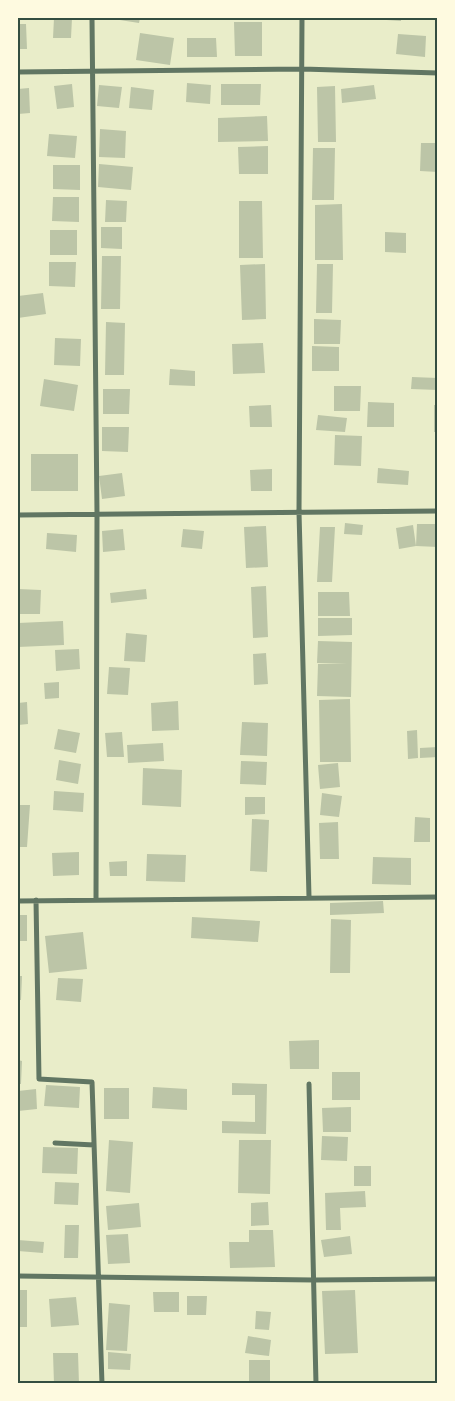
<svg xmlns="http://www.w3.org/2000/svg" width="455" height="1401" font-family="'IBM Plex Serif',serif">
	<rect width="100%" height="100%" fill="#e9edc9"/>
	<path fill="#bcc5a7" d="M 54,18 L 72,18 L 71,38 L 53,38 Z
		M 107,18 L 140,18 L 139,23 Z
		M 372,18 L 401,18 L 401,21 L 372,19 Z
		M 234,22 L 262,22 L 262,56 L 235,56 Z
		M 18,24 L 26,24 L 27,49 L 18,49 Z
		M 140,33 L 174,38 L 170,65 L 136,60 Z
		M 398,34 L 426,36 L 425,57 L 396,54 Z
		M 187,38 L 216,38 L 217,57 L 187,57 Z
		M 187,83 L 211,85 L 210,104 L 186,102 Z
		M 72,84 L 74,107 L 57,109 L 54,86 Z
		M 221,84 L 261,84 L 260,105 L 221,105 Z
		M 99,85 L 122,87 L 119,108 L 97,106 Z
		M 374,85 L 376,99 L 342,103 L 341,89 Z
		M 335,86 L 336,142 L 318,142 L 317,87 Z
		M 131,87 L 154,90 L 152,110 L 129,108 Z
		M 29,88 L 30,113 L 18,114 L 18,89 Z
		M 267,116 L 268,141 L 218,142 L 218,118 Z
		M 100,129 L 126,131 L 125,158 L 99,157 Z
		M 49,134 L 77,136 L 75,158 L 47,156 Z
		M 421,143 L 438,143 L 438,172 L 420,171 Z
		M 268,146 L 268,174 L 239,174 L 238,147 Z
		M 313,148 L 335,148 L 334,200 L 312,200 Z
		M 99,164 L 133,167 L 131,190 L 98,187 Z
		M 53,165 L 80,165 L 80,190 L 53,189 Z
		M 53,197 L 79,197 L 79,222 L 52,221 Z
		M 106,200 L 127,201 L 126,222 L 105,222 Z
		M 239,201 L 262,201 L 263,258 L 239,258 Z
		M 342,204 L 343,260 L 315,260 L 315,205 Z
		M 101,227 L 122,227 L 122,249 L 101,248 Z
		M 50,230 L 77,230 L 77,255 L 50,255 Z
		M 385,232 L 406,233 L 406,253 L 385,252 Z
		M 102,256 L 121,256 L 120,309 L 101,309 Z
		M 49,262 L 76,262 L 75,287 L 49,286 Z
		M 265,264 L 266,319 L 242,320 L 240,265 Z
		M 317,264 L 333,264 L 332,313 L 316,313 Z
		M 43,293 L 46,314 L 18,318 L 18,296 Z
		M 314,319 L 341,320 L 340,344 L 314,344 Z
		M 106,322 L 125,323 L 124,375 L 105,375 Z
		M 55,338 L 81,339 L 80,366 L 54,365 Z
		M 263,343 L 265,373 L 233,374 L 232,344 Z
		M 312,346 L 339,347 L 339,371 L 312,371 Z
		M 170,369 L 195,371 L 195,386 L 169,385 Z
		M 412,377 L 438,378 L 438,390 L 411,389 Z
		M 44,379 L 78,385 L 74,411 L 40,406 Z
		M 334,386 L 361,386 L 360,411 L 334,411 Z
		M 103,389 L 130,389 L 129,414 L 103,414 Z
		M 368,402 L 394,403 L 394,427 L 367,427 Z
		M 271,405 L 272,427 L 250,427 L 249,406 Z
		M 434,405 L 438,405 L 438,432 L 434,432 Z
		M 318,415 L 347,418 L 345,432 L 316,430 Z
		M 102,427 L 129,427 L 128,452 L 102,451 Z
		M 335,435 L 362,436 L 361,466 L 334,465 Z
		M 31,454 L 78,454 L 78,491 L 31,491 Z
		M 378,468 L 409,471 L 408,485 L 377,483 Z
		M 272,469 L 272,491 L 251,491 L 250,470 Z
		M 122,473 L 125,496 L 102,499 L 99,476 Z
		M 345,523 L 363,525 L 362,535 L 344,534 Z
		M 417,524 L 438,524 L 438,547 L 416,546 Z
		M 413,525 L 416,546 L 399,549 L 396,528 Z
		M 266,526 L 268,567 L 246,568 L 244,527 Z
		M 320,527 L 335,527 L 332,582 L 317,582 Z
		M 123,529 L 125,550 L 103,552 L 102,531 Z
		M 183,529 L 204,531 L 202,549 L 181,547 Z
		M 47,533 L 77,535 L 76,552 L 46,549 Z
		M 266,586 L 268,637 L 253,638 L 251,587 Z
		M 18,589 L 41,590 L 40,614 L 18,614 Z
		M 146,589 L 147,599 L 111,603 L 110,593 Z
		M 318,592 L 349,592 L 350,616 L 318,616 Z
		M 318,618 L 352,618 L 352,635 L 318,636 Z
		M 63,621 L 64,645 L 18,647 L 18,623 Z
		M 126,633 L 147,635 L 145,662 L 124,661 Z
		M 318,641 L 352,642 L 351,697 L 317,696 L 318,664 L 347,664 L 317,663 Z
		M 79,649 L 80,669 L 56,671 L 55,650 Z
		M 266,653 L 268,684 L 254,685 L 253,654 Z
		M 109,667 L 130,668 L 128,695 L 107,694 Z
		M 59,682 L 59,698 L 45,699 L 44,683 Z
		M 350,699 L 351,762 L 320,762 L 319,700 Z
		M 178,701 L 179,730 L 152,731 L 151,703 Z
		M 27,702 L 28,724 L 18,725 L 18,703 Z
		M 242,722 L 268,723 L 267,756 L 240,755 Z
		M 58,729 L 80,733 L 76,753 L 54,749 Z
		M 417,730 L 418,758 L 408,759 L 407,731 Z
		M 122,732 L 124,757 L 107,757 L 105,733 Z
		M 163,743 L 164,761 L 128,763 L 127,745 Z
		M 438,747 L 438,757 L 420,758 L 420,748 Z
		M 59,760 L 81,764 L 78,784 L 56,780 Z
		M 241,761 L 267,762 L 266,785 L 240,784 Z
		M 338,763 L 340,787 L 320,789 L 318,765 Z
		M 143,768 L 182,770 L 181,807 L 142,805 Z
		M 54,791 L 84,793 L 83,812 L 53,810 Z
		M 322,793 L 342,796 L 339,817 L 320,815 Z
		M 245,797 L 265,797 L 265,814 L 245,815 Z
		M 18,805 L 30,805 L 27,847 L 18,847 Z
		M 415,817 L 430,818 L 430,842 L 414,842 Z
		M 252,819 L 269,820 L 267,872 L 250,871 Z
		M 338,822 L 339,859 L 320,859 L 319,823 Z
		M 79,852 L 79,875 L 53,876 L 52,853 Z
		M 147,854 L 186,855 L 185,882 L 146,881 Z
		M 373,857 L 411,858 L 411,885 L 372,884 Z
		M 127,861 L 127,876 L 110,876 L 109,862 Z
		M 383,901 L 384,913 L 330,915 L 330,903 Z
		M 18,915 L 27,915 L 27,941 L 18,941 Z
		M 192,917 L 260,921 L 258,942 L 191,938 Z
		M 331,919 L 351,920 L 350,973 L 330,973 Z
		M 83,932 L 87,969 L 49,973 L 45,936 Z
		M 18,976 L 22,976 L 21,1000 L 18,1000 Z
		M 58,978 L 83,979 L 81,1002 L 56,1000 Z
		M 319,1040 L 319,1069 L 290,1069 L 289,1041 Z
		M 18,1060 L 22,1061 L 21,1084 L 18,1084 Z
		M 332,1072 L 360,1072 L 360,1100 L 332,1100 Z
		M 232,1083 L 267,1084 L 266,1134 L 222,1133 L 222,1121 L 255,1122 L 255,1095 L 232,1095 Z
		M 46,1085 L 80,1087 L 79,1108 L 44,1106 Z
		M 153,1087 L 187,1089 L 187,1110 L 152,1108 Z
		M 104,1088 L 129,1088 L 129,1119 L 104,1119 Z
		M 36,1089 L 37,1109 L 18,1111 L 18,1091 Z
		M 351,1107 L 351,1132 L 323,1132 L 322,1108 Z
		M 322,1136 L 348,1137 L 347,1161 L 321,1160 Z
		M 109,1140 L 133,1142 L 130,1193 L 106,1191 Z
		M 239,1140 L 271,1140 L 270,1194 L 238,1193 Z
		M 43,1147 L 78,1148 L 77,1174 L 42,1173 Z
		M 354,1166 L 371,1166 L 371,1186 L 354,1186 Z
		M 55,1182 L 79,1183 L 78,1205 L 54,1204 Z
		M 365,1191 L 366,1207 L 340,1208 L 341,1230 L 326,1230 L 325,1193 Z
		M 268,1202 L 269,1225 L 251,1226 L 251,1203 Z
		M 139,1203 L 141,1227 L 108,1230 L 106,1206 Z
		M 65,1225 L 79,1225 L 78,1258 L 64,1258 Z
		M 249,1230 L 273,1230 L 275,1267 L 230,1268 L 229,1242 L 249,1242 Z
		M 128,1234 L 130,1263 L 108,1264 L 106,1235 Z
		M 350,1236 L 352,1254 L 324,1257 L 321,1240 Z
		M 18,1240 L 44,1242 L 43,1253 L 18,1251 Z
		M 18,1290 L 27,1290 L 27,1327 L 18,1327 Z
		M 355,1290 L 358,1353 L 325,1354 L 322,1291 Z
		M 153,1292 L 179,1292 L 179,1312 L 154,1312 Z
		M 187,1296 L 207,1296 L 206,1315 L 187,1315 Z
		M 76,1297 L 79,1325 L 51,1327 L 49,1299 Z
		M 109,1303 L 130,1305 L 127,1351 L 106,1350 Z
		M 256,1311 L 271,1312 L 269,1330 L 255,1329 Z
		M 248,1336 L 271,1340 L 269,1356 L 245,1353 Z
		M 108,1352 L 131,1354 L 130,1370 L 108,1369 Z
		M 53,1353 L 78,1353 L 79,1384 L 54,1384 Z
		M 249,1360 L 270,1360 L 270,1384 L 249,1384 Z"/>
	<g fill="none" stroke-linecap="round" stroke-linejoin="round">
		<path stroke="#617663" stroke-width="5" d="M 92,18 L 97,514 L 96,900
			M 302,18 L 299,512 L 309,897
			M 18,72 L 302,69 L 438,73
			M 18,515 L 438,511
			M 36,900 L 39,1079 L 92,1082 L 102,1384
			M 18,901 L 438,897
			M 309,1084 L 316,1384
			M 55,1143 L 94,1145
			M 18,1276 L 314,1280 L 438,1279"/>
	</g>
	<rect width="455" height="1401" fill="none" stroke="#fefae0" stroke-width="38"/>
	<rect x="19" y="19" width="417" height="1363" fill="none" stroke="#344e41" stroke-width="2"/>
</svg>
